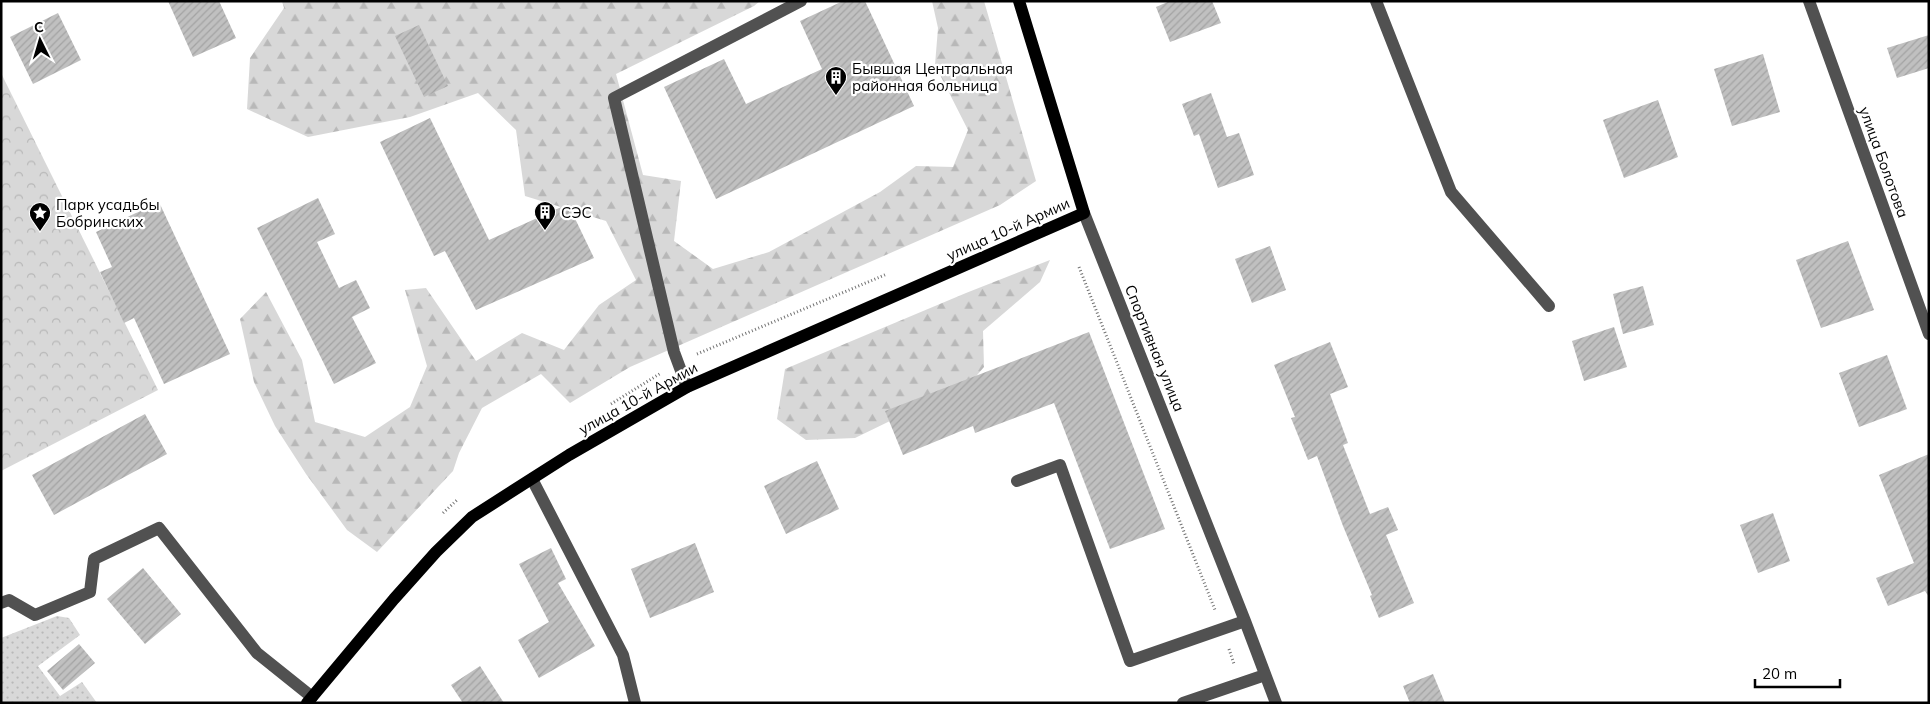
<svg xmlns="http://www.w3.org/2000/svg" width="1930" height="704" font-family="Mulish,sans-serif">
	<defs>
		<pattern id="grass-dots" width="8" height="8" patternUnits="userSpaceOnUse" patternTransform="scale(1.25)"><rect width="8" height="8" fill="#d8d8d8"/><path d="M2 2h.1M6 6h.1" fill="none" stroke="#b8b8b8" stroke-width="1.8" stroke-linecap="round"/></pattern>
		<pattern id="forest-firs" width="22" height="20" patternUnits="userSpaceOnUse" patternTransform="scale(1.25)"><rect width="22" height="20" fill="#d8d8d8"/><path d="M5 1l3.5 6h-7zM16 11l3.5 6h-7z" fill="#b8b8b8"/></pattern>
		<pattern id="park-crowns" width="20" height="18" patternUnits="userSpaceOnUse" patternTransform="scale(1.25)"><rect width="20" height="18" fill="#d8d8d8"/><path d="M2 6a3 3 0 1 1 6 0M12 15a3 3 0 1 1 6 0" fill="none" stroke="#b8b8b8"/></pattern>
		<pattern id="building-hatch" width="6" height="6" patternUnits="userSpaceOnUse" patternTransform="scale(1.25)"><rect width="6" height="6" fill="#c0c0c0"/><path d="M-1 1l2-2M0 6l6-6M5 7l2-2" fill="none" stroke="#a3a3a3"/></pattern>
	</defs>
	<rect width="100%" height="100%" fill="#fff"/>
	<path fill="url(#grass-dots)" d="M 57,616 L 69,618 L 80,635 L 38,666 L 60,696 L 82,682 L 97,703 L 1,703 L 1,638 Z"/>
	<path fill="url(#forest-firs)" d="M 282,1 L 760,1 L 754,6 L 616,74 L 643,175 L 681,181 L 674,241 L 713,269 L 769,252 L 880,192 L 916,166 L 953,167 L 968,130 L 935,65 L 938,28 L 932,1 L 984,1 L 1036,181 L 1000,205 L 630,367 L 570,403 L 541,374 L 482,408 L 459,453 L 453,471 L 377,552 L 347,530 L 306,474 L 275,426 L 254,382 L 240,319 L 266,292 L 302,360 L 315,422 L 365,437 L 410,407 L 427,366 L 405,290 L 426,288 L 476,361 L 522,333 L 564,350 L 599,305 L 636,280 L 606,221 L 525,196 L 516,130 L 478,93 L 410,117 L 308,137 L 247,109 L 250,58 L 284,8 Z
		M 1050,260 L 1040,282 L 983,331 L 984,367 L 953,403 L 890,421 L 855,438 L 806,440 L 777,419 L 785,369 L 966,293 Z"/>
	<path fill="url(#park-crowns)" d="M 1,73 L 158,390 L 1,471 Z"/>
	<path fill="url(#building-hatch)" d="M 168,1 L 219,1 L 236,38 L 193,57 Z
		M 843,1 L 865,1 L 914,106 L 716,199 L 664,87 L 724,59 L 746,104 L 822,69 L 800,21 Z
		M 1170,1 L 1212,1 L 1221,23 L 1170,42 L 1156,7 Z
		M 58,13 L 81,60 L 33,84 L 10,37 Z
		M 419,25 L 448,86 L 424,97 L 395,36 Z
		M 1929,35 L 1929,68 L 1897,78 L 1887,48 Z
		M 1763,54 L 1780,112 L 1732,126 L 1714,69 Z
		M 1211,93 L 1227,137 L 1239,133 L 1254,175 L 1218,188 L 1199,134 L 1194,136 L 1182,104 Z
		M 1658,100 L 1678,157 L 1624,178 L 1603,120 Z
		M 430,118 L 489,240 L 568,204 L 594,258 L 476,310 L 445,251 L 434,256 L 380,142 Z
		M 318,198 L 335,234 L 317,242 L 339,288 L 356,280 L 370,308 L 352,317 L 376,363 L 334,384 L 257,228 Z
		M 159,202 L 230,354 L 164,384 L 134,318 L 124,323 L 100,272 L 112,267 L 96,232 Z
		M 1848,241 L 1874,310 L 1821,328 L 1796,260 Z
		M 1270,246 L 1286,290 L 1252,303 L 1235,259 Z
		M 1643,286 L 1654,325 L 1623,334 L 1613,294 Z
		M 1614,327 L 1627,367 L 1584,381 L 1572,341 Z
		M 1089,332 L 1165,529 L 1110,549 L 1054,403 L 975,433 L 973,426 L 903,455 L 885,411 Z
		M 1330,342 L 1348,387 L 1330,394 L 1348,443 L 1343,445 L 1370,514 L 1388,507 L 1398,530 L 1386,535 L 1414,603 L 1379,618 L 1370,596 L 1372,595 L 1343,526 L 1317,456 L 1308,460 L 1291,418 L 1295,417 L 1274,365 Z
		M 1887,355 L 1907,409 L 1859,427 L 1839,373 Z
		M 145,414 L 167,454 L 54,515 L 32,475 Z
		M 1929,454 L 1929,597 L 1925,591 L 1888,606 L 1876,578 L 1914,563 L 1879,475 Z
		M 817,461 L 839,509 L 786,534 L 764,486 Z
		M 1773,513 L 1790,561 L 1758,573 L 1740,525 Z
		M 695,543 L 714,592 L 650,618 L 631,569 Z
		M 551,548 L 566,579 L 558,583 L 595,646 L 539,678 L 518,640 L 549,622 L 519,564 Z
		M 143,568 L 181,614 L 145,644 L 107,599 Z
		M 79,644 L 95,663 L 63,690 L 47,671 Z
		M 480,666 L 504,703 L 463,703 L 451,685 Z
		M 1433,674 L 1445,703 L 1410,703 L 1403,686 Z"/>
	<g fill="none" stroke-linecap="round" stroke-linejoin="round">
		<path stroke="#737373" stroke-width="3" stroke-dasharray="1 2.5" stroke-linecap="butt" d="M 1079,267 L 1215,610
			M 697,354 L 887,274
			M 611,404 L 661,373
			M 443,513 L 457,500
			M 1229,649 L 1234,664"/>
		<path stroke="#515151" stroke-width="12" d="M 1376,1 L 1451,192 L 1549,306
			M 1809,1 L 1929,334
			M 1084,213 L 1245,621 L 1276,703
			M 687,387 L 674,352 L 614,98 L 801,1
			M 532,479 L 623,655 L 635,703
			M 1017,481 L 1060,465 L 1130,661 L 1245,621
			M 1,603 L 9,600 L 35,615 L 90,592 L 94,559 L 159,528 L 257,653 L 312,697
			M 1183,703 L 1265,675"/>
		<path stroke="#000" stroke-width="12" d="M 307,703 L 394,599 L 436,552 L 472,517 L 569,455 L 687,387 L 1084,213 L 1019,1"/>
	</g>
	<defs>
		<g id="building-pin" transform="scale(1.125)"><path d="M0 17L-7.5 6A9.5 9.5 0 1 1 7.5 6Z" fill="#000" stroke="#fff"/><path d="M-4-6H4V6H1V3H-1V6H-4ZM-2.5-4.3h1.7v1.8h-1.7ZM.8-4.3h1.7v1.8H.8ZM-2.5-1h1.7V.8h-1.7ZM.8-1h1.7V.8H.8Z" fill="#fff"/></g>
		<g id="sight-pin" transform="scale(1.125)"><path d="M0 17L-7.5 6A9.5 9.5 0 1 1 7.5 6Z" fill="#000" stroke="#fff"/><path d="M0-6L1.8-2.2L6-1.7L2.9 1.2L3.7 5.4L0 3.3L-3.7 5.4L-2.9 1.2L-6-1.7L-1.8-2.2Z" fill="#fff"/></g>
	</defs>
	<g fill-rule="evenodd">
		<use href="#building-pin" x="836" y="77"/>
		<use href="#building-pin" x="545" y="212"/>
		<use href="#sight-pin" x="40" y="213"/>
	</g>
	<g text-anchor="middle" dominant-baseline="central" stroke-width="4.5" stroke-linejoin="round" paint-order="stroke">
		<g font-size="15" fill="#000" stroke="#fff" text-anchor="start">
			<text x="852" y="68">Бывшая Центральная<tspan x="852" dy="17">районная больница</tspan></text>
			<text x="56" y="204">Парк усадьбы<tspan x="56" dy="17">Бобринских</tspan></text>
			<text x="561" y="212">СЭС</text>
		</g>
		<g font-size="15" fill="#000" stroke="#fff">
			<text transform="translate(1884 162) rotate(70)">улица Болотова</text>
			<text transform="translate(1008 229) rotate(-24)">улица 10-й Армии</text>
			<text transform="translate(1155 348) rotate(68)">Спортивная улица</text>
			<text transform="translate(638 398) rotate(-29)">улица 10-й Армии</text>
		</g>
	</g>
	<rect width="1930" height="704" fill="none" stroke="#000000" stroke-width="5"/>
	<g transform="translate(40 40) rotate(355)" stroke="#ffffff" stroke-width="4" paint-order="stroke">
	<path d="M0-4L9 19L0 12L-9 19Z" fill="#000000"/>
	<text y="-8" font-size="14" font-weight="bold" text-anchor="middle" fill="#000000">С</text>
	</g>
	<path d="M1755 679v8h85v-8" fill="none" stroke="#000000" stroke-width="2.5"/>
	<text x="1762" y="679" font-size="15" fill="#000000" stroke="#ffffff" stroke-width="4" paint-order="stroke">20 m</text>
</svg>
